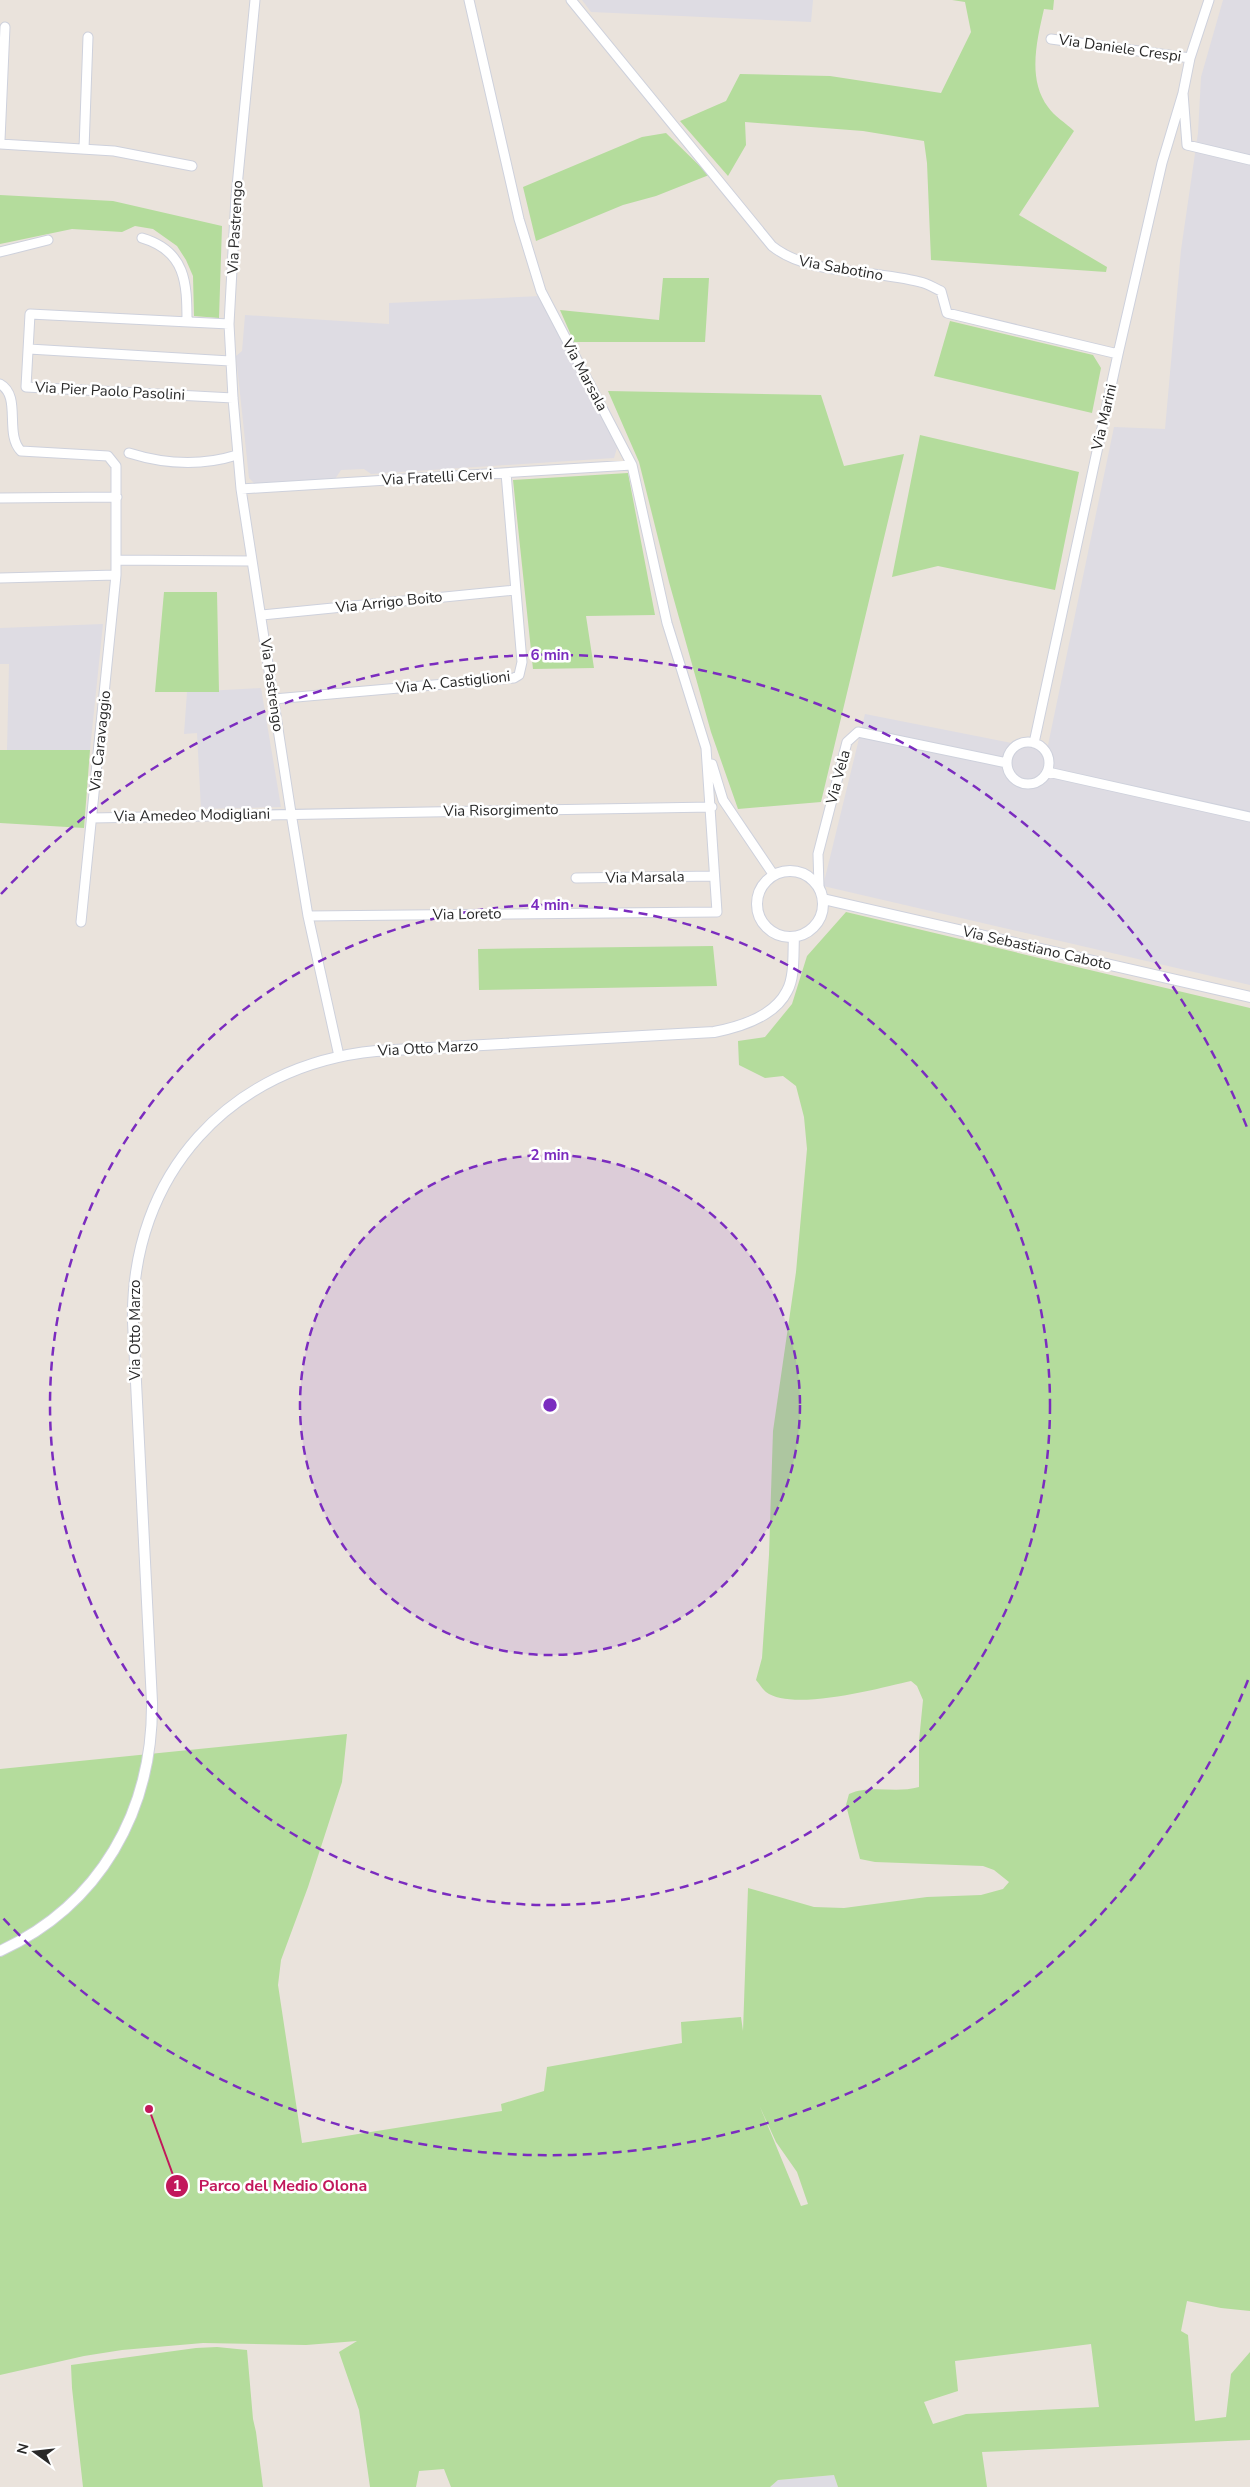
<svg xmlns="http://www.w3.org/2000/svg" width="1250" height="2487" font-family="'Nunito Sans',sans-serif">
	<rect width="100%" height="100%" fill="#eae3dc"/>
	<path fill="#dedce3" d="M 582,0 L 813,0 L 811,22 L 591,12 Z
		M 1223,0 L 1250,0 L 1250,985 L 823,886 L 865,714 L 1047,750 L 1114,427 L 1165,429 L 1181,250 L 1198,133 L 1201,77 Z
		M 541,296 L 617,448 L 614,458 L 371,474 L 364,469 L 341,470 L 335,479 L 255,484 L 249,478 L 236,356 L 242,351 L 245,315 L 389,324 L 389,303 Z
		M 103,624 L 90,750 L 7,750 L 9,664 L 0,664 L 0,628 Z
		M 261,688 L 281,807 L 201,809 L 197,733 L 184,734 L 187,692 Z
		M 834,2475 L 838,2487 L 770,2487 L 778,2480 Z"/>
	<path fill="#b4dc9c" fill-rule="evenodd" d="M 952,0 L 1054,0 L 1053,10 L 1044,9 C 1037,40 1027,79 1048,107 C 1054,116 1066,123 1074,131 L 1019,215 L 1107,267 L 1106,272 L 931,260 L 927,163 L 924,141 L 863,131 L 745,122 L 746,145 L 728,176 L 680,121 L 726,101 L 740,74 L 830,76 L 941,93 L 971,32 L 965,2 Z
		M 666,133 L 709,175 L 656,196 L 623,205 L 536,241 L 523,187 L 642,137 Z
		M 0,195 L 113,201 L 222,226 L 219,318 L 194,316 L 193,276 L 186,260 L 177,246 L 153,229 L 135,226 L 122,232 L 72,229 L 0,244 Z
		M 663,278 L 709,278 L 705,342 L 574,342 L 560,310 L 659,320 Z
		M 950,321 L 1093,355 L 1101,368 L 1092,413 L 934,376 Z
		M 608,391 L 821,395 L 844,466 L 904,454 L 821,802 L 738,809 L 711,732 L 669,582 L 639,462 Z
		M 920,435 L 1079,472 L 1055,590 L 938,566 L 892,577 Z
		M 628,473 L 655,615 L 586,616 L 594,668 L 533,669 L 513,480 Z
		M 164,592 L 217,592 L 219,692 L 155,692 Z
		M 0,750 L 90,750 L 84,828 L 0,823 Z
		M 846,912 L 1250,1008 L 1250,2311 L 1221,2308 L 1187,2301 L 1181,2331 L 1188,2335 L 1195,2421 L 1226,2417 L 1231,2374 L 1250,2352 L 1250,2440 L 982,2452 L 987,2487 L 838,2487 L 834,2475 L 778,2480 L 770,2487 L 451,2487 L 444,2469 L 419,2471 L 416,2487 L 370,2487 L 359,2410 L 339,2352 L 357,2341 L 306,2345 L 203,2343 L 122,2350 L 84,2356 L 0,2375 L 0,1769 L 347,1734 L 342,1782 L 308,1887 L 281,1960 L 278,1985 L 302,2143 L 502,2111 L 501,2104 L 544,2091 L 547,2067 L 682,2043 L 681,2022 L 741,2017 L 743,2031 L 748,1888 L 814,1907 L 844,1908 L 927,1897 L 981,1895 L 1003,1889 L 1009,1882 L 994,1870 L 983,1866 L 875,1862 L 860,1859 L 846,1805 L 849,1794 C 871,1784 894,1794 919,1787 L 919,1741 L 923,1700 L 917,1686 L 911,1681 C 880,1688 792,1712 766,1692 C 762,1689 759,1683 756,1680 L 762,1658 L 769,1555 L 773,1431 L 796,1272 L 807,1149 L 804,1117 L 796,1086 L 783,1076 L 765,1078 L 739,1065 L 738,1041 L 765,1037 L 792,1004 L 807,956 ZM 760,2107 L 776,2142 L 797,2172 L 808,2204 L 801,2206 ZM 1091,2344 L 1099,2407 L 966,2414 L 933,2424 L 924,2402 L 958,2391 L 955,2361 Z
		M 713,946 L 717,986 L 479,990 L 478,949 Z
		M 217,2347 L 247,2350 L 253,2419 L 256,2432 L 263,2487 L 83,2487 L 72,2388 L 71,2365 L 196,2348 Z"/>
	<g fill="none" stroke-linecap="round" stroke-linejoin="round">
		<g stroke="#ced1dc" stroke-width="11">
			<path id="minor" d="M 255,0 L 236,197 L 229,324 L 233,398 L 241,489 L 291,813 L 308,916 L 339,1056
				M 571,0 L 772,246 C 809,276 874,269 920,282 C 927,283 934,288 941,291 L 947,313 L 1118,354
				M 1209,0 L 1190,58 L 1183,93 L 1187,145 L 1250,160
				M 1051,39 L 1190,58
				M 0,140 L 5,27
				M 0,144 L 114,151 L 192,166
				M 84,149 L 88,37
				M 142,238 C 186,251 187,283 187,322
				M 0,252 L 48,240
				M 229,324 L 30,314 L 26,387 L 233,398
				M 29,349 L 230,361
				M 0,384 C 22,396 4,434 21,451 L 108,456 L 116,466 L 116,575 L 81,922
				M 129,453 C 164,464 202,466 237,455
				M 241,489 L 632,465
				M 0,498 L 117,497
				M 116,560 L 252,561
				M 0,578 L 116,575
				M 262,615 L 515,590
				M 274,699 L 514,678 L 519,675 L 522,662 L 506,473
				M1007 763a21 21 0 1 1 42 0a21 21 0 1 1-42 0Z
				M 1034,743 L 1118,354 L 1162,163 L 1183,93
				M 712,764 L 723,800 L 773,874
				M 1048,772 L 1250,817
				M 92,818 L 712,807
				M 576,878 L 714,876
				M 819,887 L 818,854 L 847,742 L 858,732 L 1007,763
				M 308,916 L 717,912 L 706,748 L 667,623 L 632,465 L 541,291 L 519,219 L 469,0"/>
		</g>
		<g stroke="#ced1dc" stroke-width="12">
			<path id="tertiary" d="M757 904a33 33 0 1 1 66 0a33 33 0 1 1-66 0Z
				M 823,899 L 1250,997
				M 0,1951 C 100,1905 153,1811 152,1702 L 133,1322 C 130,1175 230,1065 376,1051 L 714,1032 C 740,1027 774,1017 787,991 C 795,977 793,953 794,937"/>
		</g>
		<use href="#minor" stroke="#fff" stroke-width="9"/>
		<use href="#tertiary" stroke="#fff" stroke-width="10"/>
	</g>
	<circle cx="550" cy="1405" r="250" fill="#7b2cbf" fill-opacity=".12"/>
	<g fill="none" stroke="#7b2cbf" stroke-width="2.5" stroke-dasharray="9 6">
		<circle cx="550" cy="1405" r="250"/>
		<circle cx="550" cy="1405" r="500"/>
		<path d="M1248 1680A750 750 0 0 1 1 1916M1 894A750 750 0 0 1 1248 1130"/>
	</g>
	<g text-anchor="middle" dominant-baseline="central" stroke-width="5" stroke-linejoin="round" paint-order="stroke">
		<g font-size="15" fill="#292929" stroke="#fff">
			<text transform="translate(1120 48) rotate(8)">Via Daniele Crespi</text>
			<text transform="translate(235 227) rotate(-87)">Via Pastrengo</text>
			<text transform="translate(841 268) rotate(10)">Via Sabotino</text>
			<text transform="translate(585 375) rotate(62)">Via Marsala</text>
			<text transform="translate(110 391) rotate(3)">Via Pier Paolo Pasolini</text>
			<text transform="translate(1104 417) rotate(-77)">Via Marini</text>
			<text transform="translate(437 477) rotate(-3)">Via Fratelli Cervi</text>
			<text transform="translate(389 602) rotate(-6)">Via Arrigo Boito</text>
			<text transform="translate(453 682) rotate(-6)">Via A. Castiglioni</text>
			<text transform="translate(272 685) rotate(82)">Via Pastrengo</text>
			<text transform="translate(100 741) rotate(-84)">Via Caravaggio</text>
			<text transform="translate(838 777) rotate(-75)">Via Vela</text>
			<text transform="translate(501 810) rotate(-1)">Via Risorgimento</text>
			<text transform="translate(192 815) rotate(-1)">Via Amedeo Modigliani</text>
			<text transform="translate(645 877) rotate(-1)">Via Marsala</text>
			<text transform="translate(467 914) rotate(-1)">Via Loreto</text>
			<text transform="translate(1037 948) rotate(13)">Via Sebastiano Caboto</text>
			<text transform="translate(428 1048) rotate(-3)">Via Otto Marzo</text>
			<text transform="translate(135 1330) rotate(-90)">Via Otto Marzo</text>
		</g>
	</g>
	<circle cx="550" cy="1405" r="8" fill="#7b2cbf" stroke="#fff" stroke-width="2.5"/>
	<g font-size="15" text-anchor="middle" font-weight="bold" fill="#7b2cbf" stroke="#fff" stroke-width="5" stroke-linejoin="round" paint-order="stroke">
		<text x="550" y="660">6 min</text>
		<text x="550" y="910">4 min</text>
		<text x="550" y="1160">2 min</text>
	</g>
	<path fill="none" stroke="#c2185b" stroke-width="2" d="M149 2109L177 2186"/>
	<g fill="#c2185b" stroke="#fff" stroke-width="2">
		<circle cx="149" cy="2109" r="5"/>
		<circle cx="177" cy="2186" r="12"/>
	</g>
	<g font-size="15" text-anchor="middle" font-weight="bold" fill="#fff">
		<text x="177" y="2191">1</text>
	</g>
	<g font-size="16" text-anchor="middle" font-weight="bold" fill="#c2185b" stroke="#fff" stroke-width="5" stroke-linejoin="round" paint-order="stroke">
		<text x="283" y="2191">Parco del Medio Olona</text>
	</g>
	<g transform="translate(35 2452) rotate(285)" stroke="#ffffff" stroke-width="4" paint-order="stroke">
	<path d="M0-4L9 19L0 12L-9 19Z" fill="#292929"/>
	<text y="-8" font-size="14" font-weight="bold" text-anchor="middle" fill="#292929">N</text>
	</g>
</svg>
